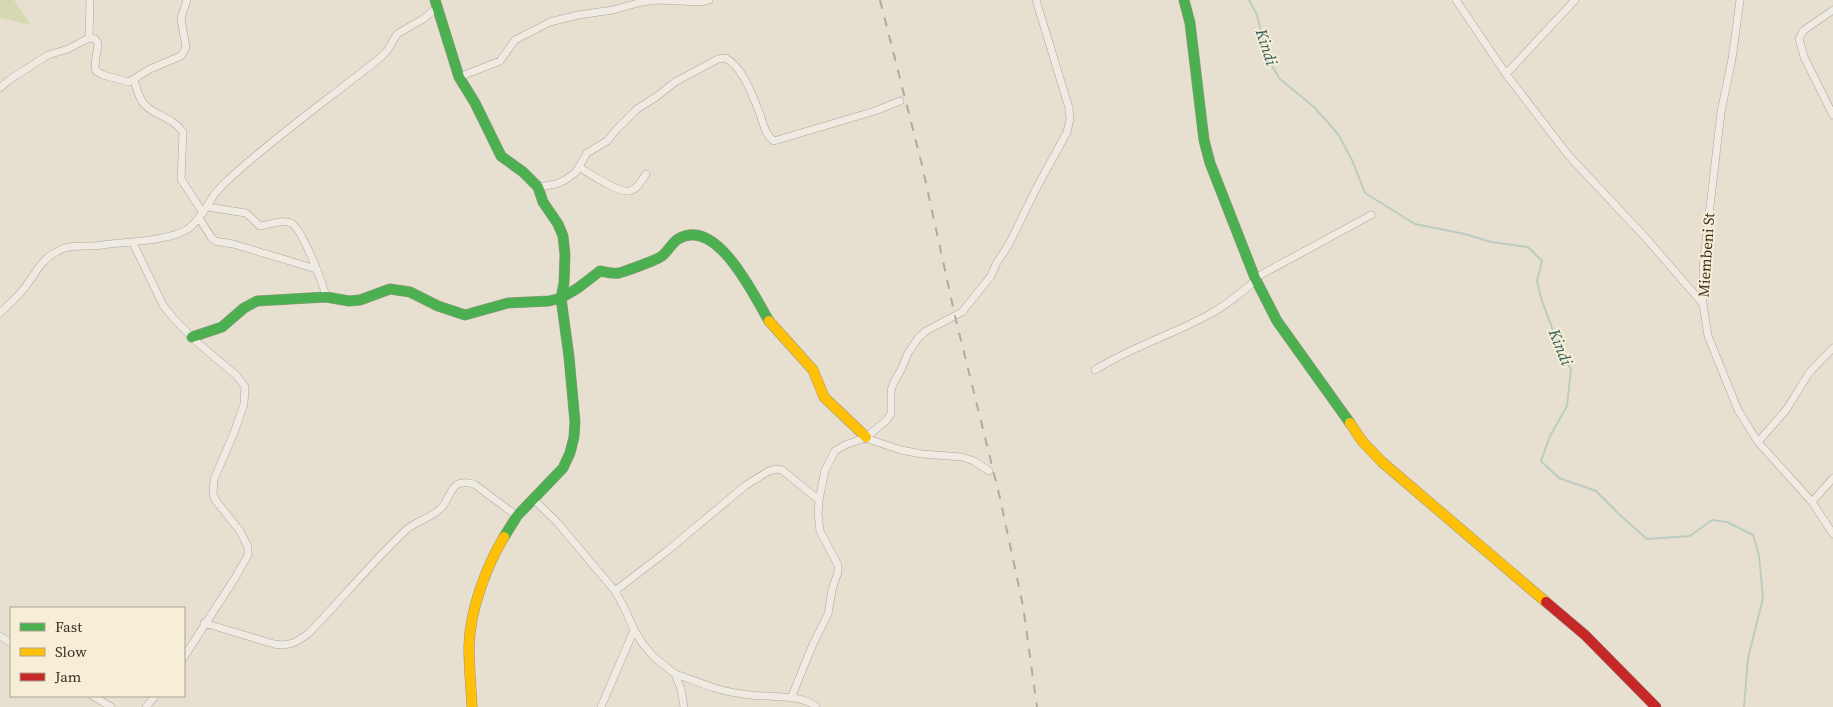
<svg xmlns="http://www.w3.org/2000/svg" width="1833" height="707" font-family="'Source Serif 4',serif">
	<rect width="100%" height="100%" fill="#e7e0d1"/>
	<path fill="#d6d7b3" d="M 0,0 L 14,0 L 31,25 L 0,18 Z"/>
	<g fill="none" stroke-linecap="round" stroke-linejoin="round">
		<path stroke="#bcccc2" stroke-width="2" d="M 1249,0 L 1257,15 L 1268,60 L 1280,79 L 1314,107 L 1338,134 L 1352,160 L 1365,193 L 1415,224 L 1465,234 L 1491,242 L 1528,247 L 1542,261 L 1537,281 L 1541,298 L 1561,352 L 1571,369 L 1567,406 L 1550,436 L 1541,461 L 1559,478 L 1596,491 L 1620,515 L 1647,539 L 1690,536 L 1712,520 L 1727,522 L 1753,535 L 1759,555 L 1763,598 L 1748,658 L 1744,707"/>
		<g stroke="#ada599" stroke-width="8">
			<path id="street" d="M 1456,0 L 1506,74 L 1569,156 L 1645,237 L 1703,304
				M 1740,0 L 1732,59 L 1721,112 L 1703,267 L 1703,304 L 1708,336 L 1738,410 L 1758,442 L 1812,502 L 1833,534
				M 1833,10 L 1803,31 L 1799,39 L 1804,57 L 1833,115
				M 89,38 L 90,0
				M 1506,74 L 1575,0
				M 459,77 L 500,61 L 515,40 L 550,22 L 578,15 L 613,10 L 642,2 L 657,0 L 701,2 L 709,0
				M 134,80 C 137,89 139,100 146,106 C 158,117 172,117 183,132 L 181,179 L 203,213
				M 0,88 L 9,80 L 48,55 L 68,49 L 89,38 L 95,39 L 98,43 C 98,53 93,62 96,71 L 103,75 L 129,82 L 150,69 L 181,56 L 186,48 L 181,18 L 187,0
				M 579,167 C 589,173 618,193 629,191 C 637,190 642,180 646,174
				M 538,187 L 556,184 L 565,180 L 576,172 L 587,153 L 607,141 L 616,130 L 637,109 L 656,97 L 675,82 L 718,59 L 725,58 C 743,66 754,99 761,117 C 764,126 766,136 774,141 L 875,111 L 900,101
				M 207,207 L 246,213 L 260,226 C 269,225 283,219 291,223 C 302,228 323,284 326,297
				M 199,218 L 211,237 L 215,241 L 233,244 L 316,269
				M 133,243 L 163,305 L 174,319 L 199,344 L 237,376 L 245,387 L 244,404 L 234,433 L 214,479 L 213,494 L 216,501 L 240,531 L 248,547 L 248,555 L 235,578 L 184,657
				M 1255,278 L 1371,215
				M 0,313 C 9,304 19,296 26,286 C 35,274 42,259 56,252 C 68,245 79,246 92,246 C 99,246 105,244 111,244 C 130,242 174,240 189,228 C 199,220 205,209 212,198 C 216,191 223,185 229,179 C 277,135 330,98 380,58 L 387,51 L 397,34 L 423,19 L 438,7
				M 1095,370 C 1131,347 1172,335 1210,314 C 1227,305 1241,293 1256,280
				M 865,438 L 887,420 L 891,413 L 891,391 L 893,384 L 902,368 L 908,353 L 919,337 L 926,331 L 962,312 L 991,276 L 996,264 L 1009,244 L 1036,189 L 1067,132 L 1070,119 L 1069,108 L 1036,0
				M 1758,442 L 1786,410 L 1809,373 L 1833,348
				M 534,500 L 557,522 L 615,591 L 624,607 L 634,630 L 643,644 L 654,657 L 675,674 L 681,689 L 684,707
				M 1812,502 L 1833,478
				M 615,591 L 667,551 L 746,485 L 769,471 L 777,469 L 782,470 L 819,500
				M 204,623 L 274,644 C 289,647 297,642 309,633 C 341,600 372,562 406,530 C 416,521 430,518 439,510 C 453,498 448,477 474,484 L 517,516
				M 0,636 L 11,643
				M 675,674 C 688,678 701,684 715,688 C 736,695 761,696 783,697 C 794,698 808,699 816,707
				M 93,696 L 111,707
				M 791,698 L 813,644 L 828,614 L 832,590 L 838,572 L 838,565 L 820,531 L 818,514 L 819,500 L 825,470 L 835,451 L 845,445 L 865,438 L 901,450 L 922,454 L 962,457 L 974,461 L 989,471
				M 146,707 L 155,696
				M 601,707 L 634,630"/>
		</g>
		<g stroke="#9c958a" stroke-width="11">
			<path id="fast" d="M 435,0 L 459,77 L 475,103 L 501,156 L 523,172 L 538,187 L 543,202 L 558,224 L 563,236 L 565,255 L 564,283 L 561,298 L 569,357 L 575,422 L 574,437 L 570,453 L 563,468 L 517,516 L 504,537
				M 1184,0 L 1190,23 L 1204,140 L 1210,163 L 1255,278 L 1277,321 L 1350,423
				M 192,337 L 222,327 L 244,308 L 257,301 L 326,297 L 349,301 L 360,300 L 390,289 L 410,292 L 438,306 L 465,315 L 508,303 L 549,301 L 561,298 L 578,288 L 600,271 C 606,272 613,274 619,273 C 626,271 657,260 662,256 C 668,251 672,243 678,239 C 717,216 754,296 769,321"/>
		</g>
		<g stroke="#9c958a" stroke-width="11">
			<path id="slow" d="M 769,321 L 813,370 L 824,397 L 866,437
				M 1350,423 L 1362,441 L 1382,462 L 1546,602
				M 472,707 C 471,687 469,666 469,646 C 470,610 486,567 504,537"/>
		</g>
		<g stroke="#9c958a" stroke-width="11">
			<path id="jam" d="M 1546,602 L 1585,635 L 1656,707"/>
		</g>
		<use href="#street" stroke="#efebe3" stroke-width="7"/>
		<use href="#fast" stroke="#4caf50" stroke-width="10"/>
		<use href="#slow" stroke="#ffc107" stroke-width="10"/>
		<use href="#jam" stroke="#c62828" stroke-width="10"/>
		<path stroke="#afaaa2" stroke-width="2" stroke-dasharray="9 9" stroke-linecap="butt" d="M 880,0 L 922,165 L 955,316 L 1000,498 L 1023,606 L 1037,707"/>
	</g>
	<g text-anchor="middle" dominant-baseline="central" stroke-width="4" stroke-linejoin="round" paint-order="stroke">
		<g font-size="15" fill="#3d2e20" stroke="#f7eed8">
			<text transform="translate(1706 255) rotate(-86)">Miembeni St</text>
		</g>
		<g font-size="16" font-style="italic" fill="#2f5d5a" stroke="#f7eed8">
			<text transform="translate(1267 47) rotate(72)">Kindi</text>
			<text transform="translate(1561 347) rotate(68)">Kindi</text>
		</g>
	</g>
	<rect x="10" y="607" width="175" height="90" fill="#f7eed8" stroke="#ada18e"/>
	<rect x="20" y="623" width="25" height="8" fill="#4caf50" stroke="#ada18e"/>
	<text x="55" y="632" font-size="15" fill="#3d2e20">Fast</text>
	<rect x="20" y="648" width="25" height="8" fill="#ffc107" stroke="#ada18e"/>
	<text x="55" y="657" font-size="15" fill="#3d2e20">Slow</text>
	<rect x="20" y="673" width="25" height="8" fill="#c62828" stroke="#ada18e"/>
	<text x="55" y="682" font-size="15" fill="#3d2e20">Jam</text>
</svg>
